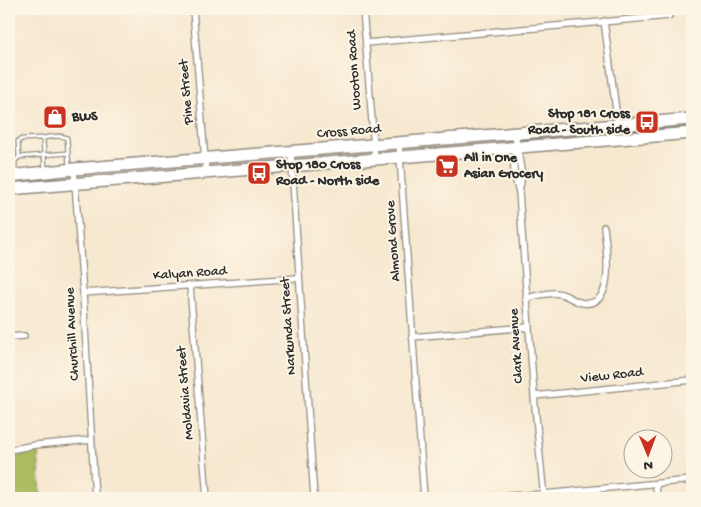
<svg xmlns="http://www.w3.org/2000/svg" width="701" height="507" font-family="'Gochi Hand',sans-serif">
	<rect width="100%" height="100%" fill="#fcf5e5"/>
	<filter id="ink" filterUnits="userSpaceOnUse"><feTurbulence type="fractalNoise" baseFrequency=".02" numOctaves="2"/><feDisplacementMap in="SourceGraphic" scale="10" xChannelSelector="R" yChannelSelector="G"/><feConvolveMatrix kernelMatrix="1 2 1 2 8 2 1 2 1" color-interpolation-filters="sRGB"/></filter>
	<filter id="wash" filterUnits="userSpaceOnUse"><feTurbulence type="fractalNoise" baseFrequency=".0096" numOctaves="4" result="noise"/><feDisplacementMap in="SourceGraphic" scale="20" xChannelSelector="R" yChannelSelector="G"/><feGaussianBlur stdDeviation="1.12" result="paint"/><feColorMatrix in="noise" values="0 0 0 0 0 0 0 0 0 0 0 0 0 0 0 0 0 1.4 0 .05"/><feComposite in="paint" operator="in"/></filter>
	<g filter="url(#wash)">
		<rect width="100%" height="100%" fill="#f7e8d0"/>
		<path fill="#aabc5f" stroke="#6a7445" d="M 38,451 L 41,498 L 9,498 L 9,458 Z"/>
	</g>
	<g filter="url(#ink)">
		<g fill="none" stroke-linecap="round" stroke-linejoin="round">
			<g stroke="#918a7e" stroke-width="5.5">
				<path id="lane" d="M 19,157 L 18,141 L 22,139 L 43,138
					M 45,170 L 43,138 C 50,137 60,134 67,138 L 69,167
					M 15,173 L 15,161 L 19,157 L 68,153"/>
			</g>
			<g stroke="#918a7e" stroke-width="8">
				<path id="street" d="M 68,9 L 69,10
					M 193,9 L 206,173
					M 363,9 L 375,159
					M 604,21 L 618,125
					M 366,43 L 669,16
					M 515,134 L 522,176 L 519,192
					M 399,143 L 424,498
					M 516,147 C 511,162 514,177 519,192 L 534,396 L 544,498
					M 291,152 L 314,498
					M 74,169 L 83,293 L 95,498
					M 190,286 L 207,498
					M 83,293 L 298,278
					M 526,298 C 537,296 551,291 561,294 C 569,296 575,302 583,303 C 617,308 606,247 604,227
					M 9,337 L 24,336
					M 412,337 L 529,327
					M 534,396 L 692,380
					M 9,450 L 35,445 L 91,440
					M 656,483 L 657,498
					M 469,498 L 544,494 L 692,480"/>
			</g>
			<g stroke="#918a7e" stroke-width="14">
				<path id="highway" d="M 9,176 L 74,169 L 692,119
					M 9,189 L 692,133"/>
			</g>
			<use href="#lane" stroke="#fff" stroke-width="3"/>
			<use href="#street" stroke="#fff" stroke-width="5.5"/>
			<use href="#highway" stroke="#fff" stroke-width="11"/>
		</g>
	</g>
	<defs>
		<g id="shop-square" transform="scale(1.25)"><rect x="-9" y="-9" width="18" height="18" rx="4" fill="#c8321e" stroke="#fcf5e5"/><path d="M-5-2.5h2.3a2.7 3.5 0 0 1 5.4 0H5L5.5 6h-11ZM-1.5-2.5h3a1.5 2.3 0 0 0-3 0Z" fill="#fff"/></g>
		<g id="bus-square" transform="scale(1.25)"><rect x="-9" y="-9" width="18" height="18" rx="4" fill="#c8321e" stroke="#fcf5e5"/><path d="M-5-6H5V4H4V6H2V4H-2V6H-4V4H-5ZM-3.5-4V0h7V-4ZM-3.5 1.2v1.5H-2V1.2ZM2 1.2v1.5H3.5V1.2Z" fill="#fff"/></g>
		<g id="supermarket-square" transform="scale(1.25)"><rect x="-9" y="-9" width="18" height="18" rx="4" fill="#c8321e" stroke="#fcf5e5"/><path d="M-6-5.5h2.5l.6 2H6L4.5 2H-2.5L-4.4-4H-6ZM-1.5 3.2a1.3 1.3 0 1 0 .1 0ZM3 3.2a1.3 1.3 0 1 0 .1 0Z" fill="#fff"/></g>
	</defs>
	<g fill-rule="evenodd">
		<use href="#shop-square" x="55" y="117"/>
		<use href="#bus-square" x="647" y="122"/>
		<use href="#supermarket-square" x="447" y="166"/>
		<use href="#bus-square" x="259" y="173"/>
	</g>
	<g text-anchor="middle" dominant-baseline="central" stroke-width="4" stroke-linejoin="round" paint-order="stroke">
		<g font-size="14" fill="#2b2b2b" stroke="#fcf5e5">
			<text transform="translate(355 70) rotate(-94)">Wooton Road</text>
			<text transform="translate(187 92) rotate(-95)">Pine Street</text>
			<text transform="translate(349 132) rotate(-5)">Cross Road</text>
			<text transform="translate(394 241) rotate(-94)">Almond Grove</text>
			<text transform="translate(190 274) rotate(-4)">Kalyan Road</text>
			<text transform="translate(289 326) rotate(-94)">Narkunda Street</text>
			<text transform="translate(73 334) rotate(-93)">Churchill Avenue</text>
			<text transform="translate(517 346) rotate(-94)">Clark Avenue</text>
			<text transform="translate(612 376) rotate(-6)">View Road</text>
			<text transform="translate(186 393) rotate(-95)">Moldavia Street</text>
		</g>
		<g font-size="14" font-weight="bold" fill="#2b2b2b" stroke="#fcf5e5" text-anchor="start">
			<text x="630" y="114" text-anchor="end">Stop 181 Cross<tspan x="630" dy="16">Road - South side</tspan></text>
			<text x="72" y="117">BWS</text>
			<text x="464" y="158">All in One<tspan x="464" dy="16">Asian Grocery</tspan></text>
			<text x="276" y="165">Stop 180 Cross<tspan x="276" dy="16">Road - North side</tspan></text>
		</g>
	</g>
	<rect width="701" height="507" fill="none" stroke="#fcf5e5" stroke-width="30"/>
	<g transform="translate(648 454) rotate(179)"><circle r="24" fill="#fcf5e5" stroke="#a8a49b"/>
	<path d="M0-4L9 19L0 12L-9 19Z" fill="#c8321e"/>
	<text y="-8" font-size="14" font-weight="bold" text-anchor="middle" fill="#2b2b2b">N</text>
	</g>
</svg>
